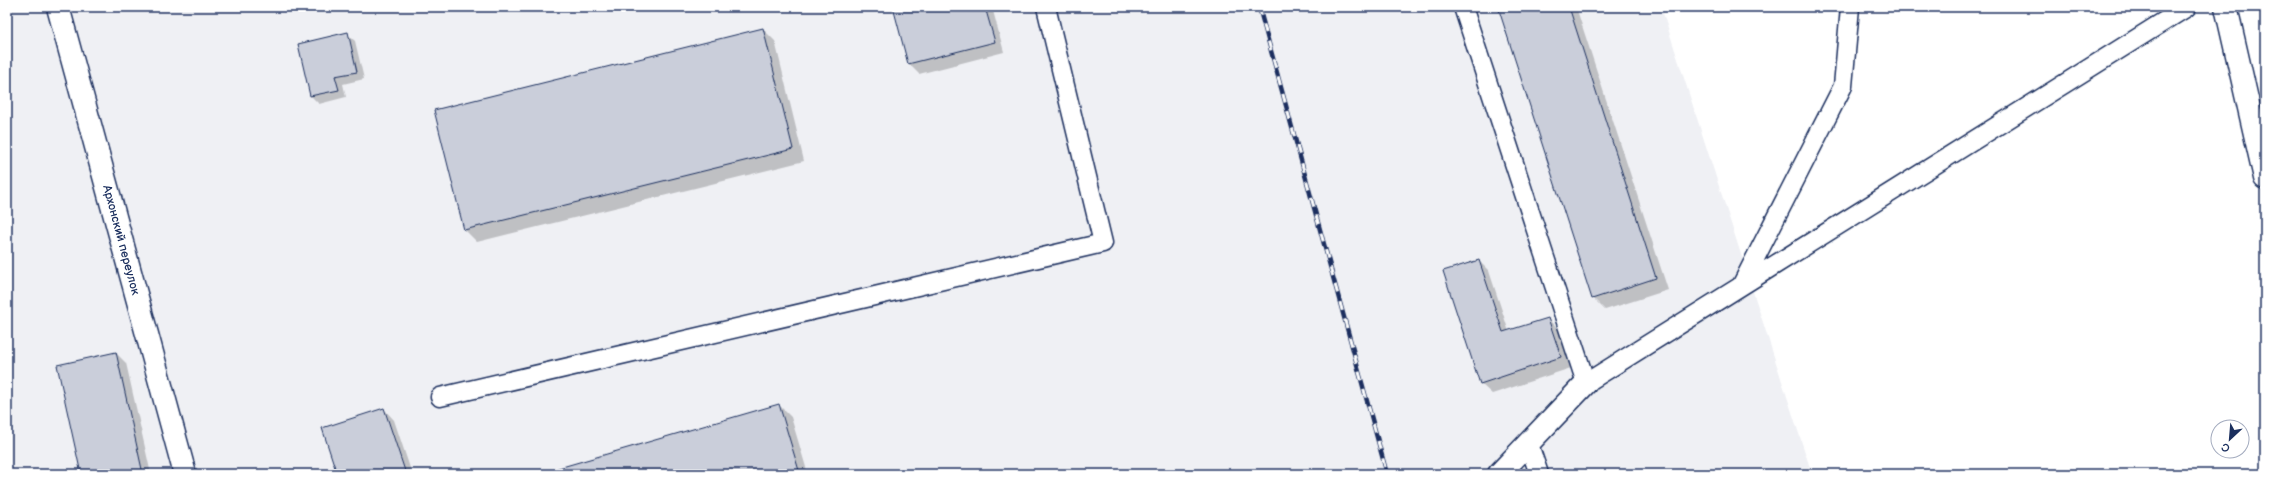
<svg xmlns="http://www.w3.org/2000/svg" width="2272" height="481" font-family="'Balsamiq Sans',sans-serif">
	<rect width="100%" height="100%" fill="#fff"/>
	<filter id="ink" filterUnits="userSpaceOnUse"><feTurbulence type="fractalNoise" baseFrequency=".025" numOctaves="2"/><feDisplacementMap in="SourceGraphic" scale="8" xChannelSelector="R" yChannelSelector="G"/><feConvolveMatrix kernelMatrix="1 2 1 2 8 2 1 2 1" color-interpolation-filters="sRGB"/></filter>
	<g filter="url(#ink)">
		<path fill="#eff0f4" d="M 7,7 L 1661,7 L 1812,474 L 7,474 Z"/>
		<path fill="#0003" d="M 894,7 L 992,7 L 1004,52 L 919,74 L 909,64 Z
			M 1499,7 L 1576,7 L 1668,290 L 1605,310 L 1593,298 Z
			M 763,29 L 775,41 L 804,161 L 477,242 L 465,230 Z
			M 347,34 L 355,41 L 364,79 L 343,84 L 346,97 L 319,104 L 311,96 L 299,45 Z
			M 1479,261 L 1489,271 L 1509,332 L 1548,319 L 1558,329 L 1571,368 L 1492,394 L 1481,384 L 1444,272 Z
			M 116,353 L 126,363 L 151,474 L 82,474 Z
			M 779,405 L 791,417 L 808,474 L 541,474 Z
			M 384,409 L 394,420 L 412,474 L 339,474 Z"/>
		<path fill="#caceda" stroke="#1b2f5e" d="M 893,7 L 985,7 L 995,42 L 908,64 Z
			M 1498,7 L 1569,7 L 1656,278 L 1592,299 Z
			M 763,28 L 793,149 L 464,230 L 434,110 Z
			M 348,32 L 357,72 L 335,76 L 339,90 L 310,96 L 298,44 Z
			M 1479,260 L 1503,332 L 1548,318 L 1561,357 L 1480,384 L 1443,271 Z
			M 116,352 L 143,474 L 81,474 L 57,365 Z
			M 779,404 L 800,474 L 538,474 Z
			M 384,408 L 406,474 L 337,474 L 322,428 Z"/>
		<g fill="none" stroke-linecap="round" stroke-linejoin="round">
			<g stroke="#1b2f5e" stroke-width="21">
				<path id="service" d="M 1463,7 L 1586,383 L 2187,7
					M 1741,286 L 1843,86 L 1850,7
					M 440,397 L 1103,243 L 1046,7
					M 1528,442 L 1539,474"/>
			</g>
			<g stroke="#1b2f5e" stroke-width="25">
				<path id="minor" d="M 58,7 L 185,474
					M 2226,7 L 2265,178
					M 1499,474 L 1586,383"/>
			</g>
			<use href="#service" stroke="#fff" stroke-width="18"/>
			<use href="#minor" stroke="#fff" stroke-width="22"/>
			<g stroke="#1b2f5e" stroke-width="4.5">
				<path id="rail" d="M 1259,7 L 1387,474"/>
			</g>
			<use href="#rail" stroke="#fff" stroke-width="3" stroke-dasharray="9" stroke-linecap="butt"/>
		</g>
	</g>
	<g text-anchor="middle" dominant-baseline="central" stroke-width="3" stroke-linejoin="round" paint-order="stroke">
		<g font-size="12" fill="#1b2f5e" stroke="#fff">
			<text transform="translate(121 240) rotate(75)">Архонский переулок</text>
		</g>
	</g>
	<rect width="2272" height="481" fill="none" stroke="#fff" stroke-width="24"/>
	<rect x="12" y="12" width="2248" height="457" fill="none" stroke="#1b2f5e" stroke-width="1.5" filter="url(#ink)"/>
	<g transform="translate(2230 439) rotate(206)"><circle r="19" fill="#ffffff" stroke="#a4acbf"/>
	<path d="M0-3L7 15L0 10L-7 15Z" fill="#1b2f5e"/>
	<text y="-6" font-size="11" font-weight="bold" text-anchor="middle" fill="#1b2f5e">С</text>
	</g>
</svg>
